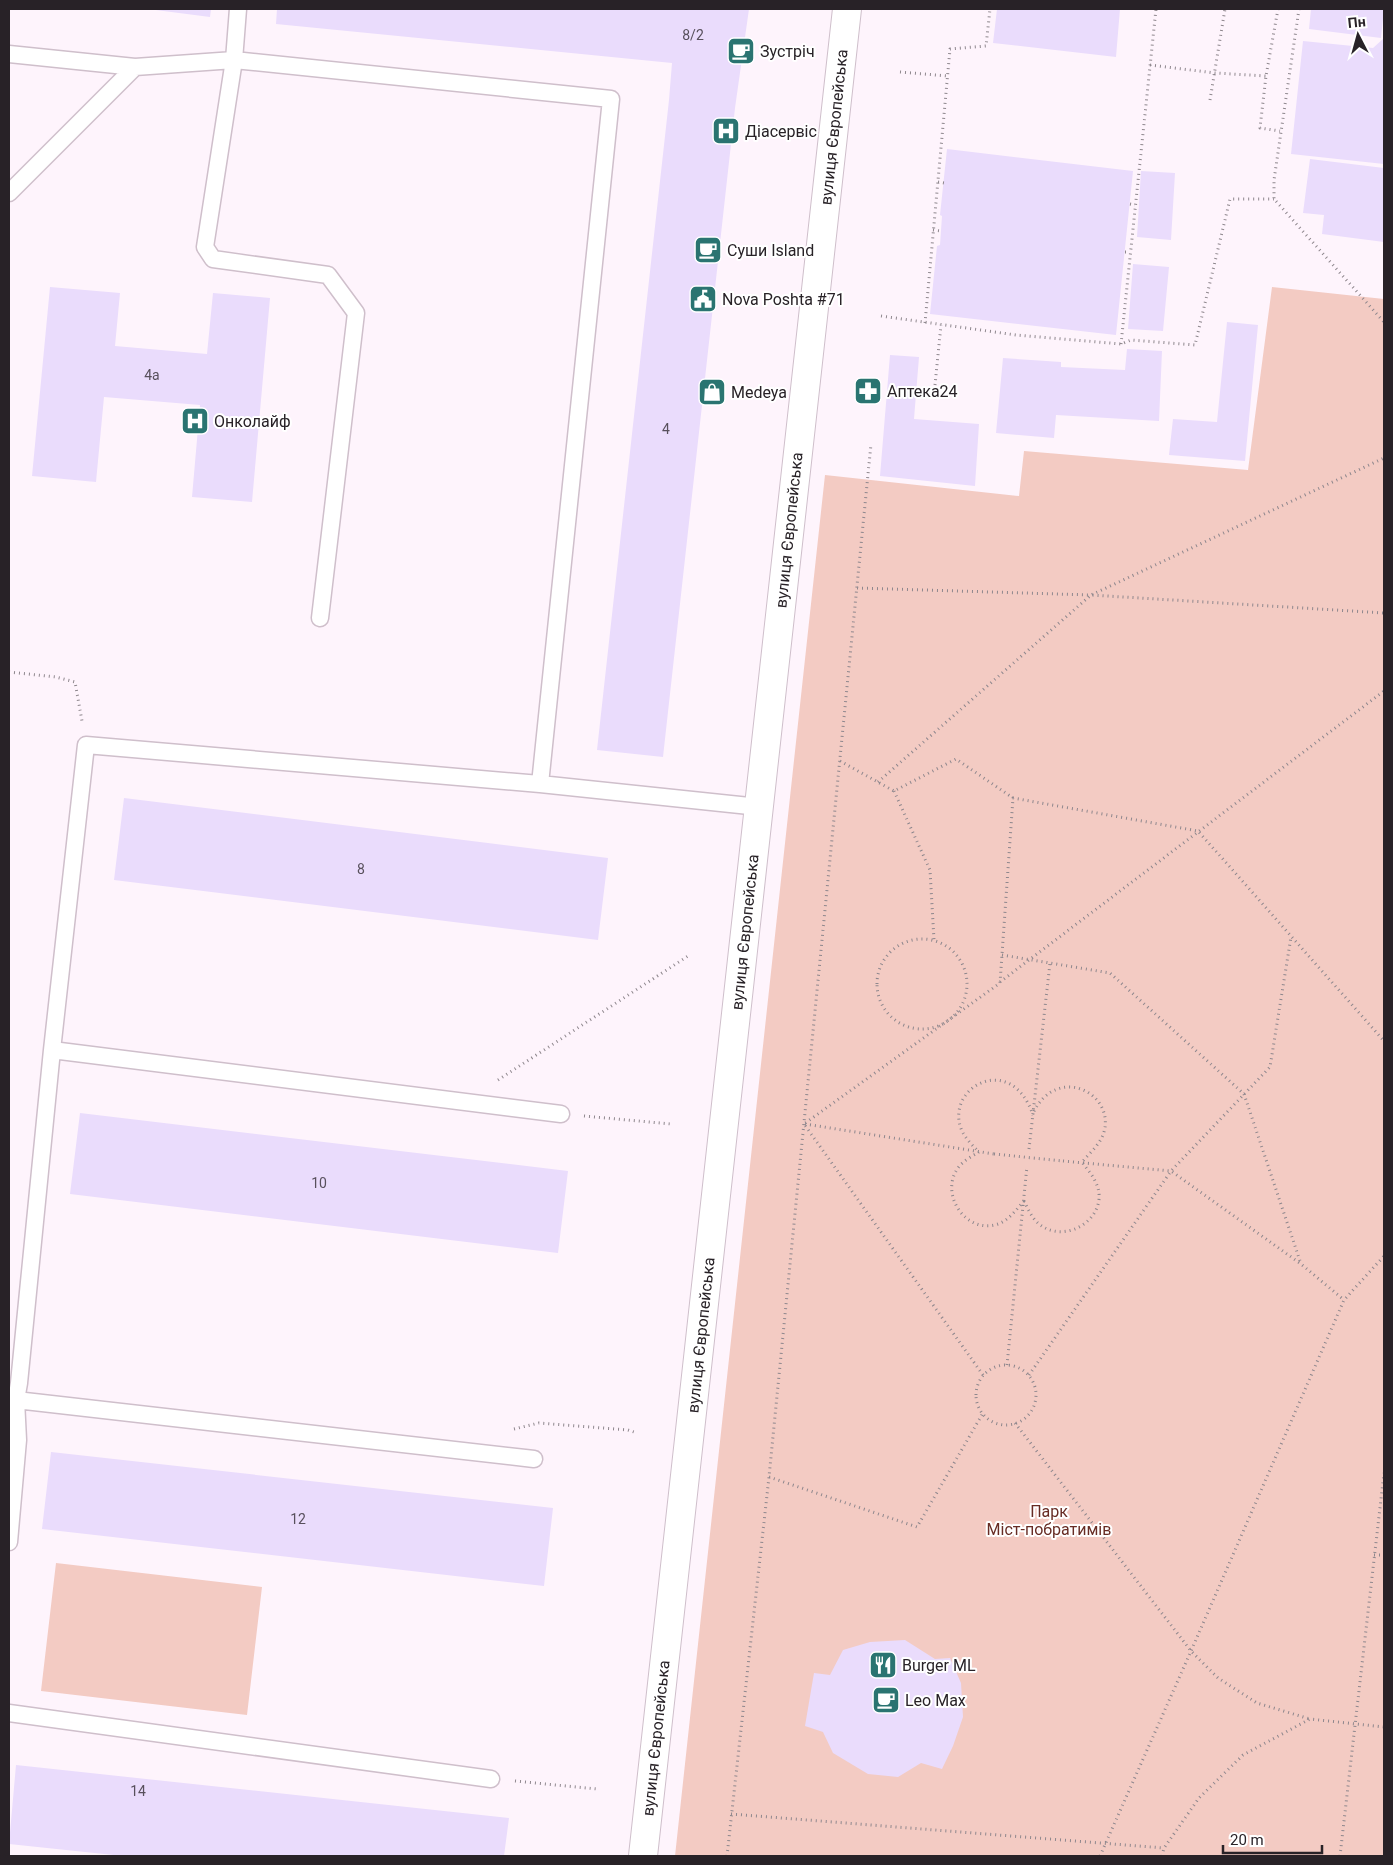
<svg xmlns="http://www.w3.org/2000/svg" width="1393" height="1865" font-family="Roboto,sans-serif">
	<rect width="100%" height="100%" fill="#fef4fc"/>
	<path fill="#f3cbc3" d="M 1272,287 L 1384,299 L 1384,1856 L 675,1856 L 825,475 L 1019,496 L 1024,451 L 1248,470 Z
		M 56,1563 L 262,1587 L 247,1715 L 41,1691 Z"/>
	<path fill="#eadcfc" d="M 148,9 L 211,9 L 210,17 Z
		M 277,9 L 749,9 L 735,108 L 663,757 L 597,750 L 669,100 L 672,63 L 276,24 Z
		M 997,9 L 1120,9 L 1116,57 L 993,43 Z
		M 1311,9 L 1384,9 L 1381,38 L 1309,29 Z
		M 1384,38 L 1384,164 L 1291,154 L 1303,41 L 1373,48 Z
		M 947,149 L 1133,171 L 1116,335 L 930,314 L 937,246 L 940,245 L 942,216 L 940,215 Z
		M 1310,159 L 1384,168 L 1384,242 L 1322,234 L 1324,215 L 1303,213 Z
		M 1141,171 L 1175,173 L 1171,240 L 1137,237 Z
		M 1133,264 L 1169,267 L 1163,331 L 1128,329 Z
		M 50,287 L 120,293 L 115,346 L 207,354 L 213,293 L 270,298 L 252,502 L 192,497 L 200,405 L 104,397 L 96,482 L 32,476 Z
		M 1227,322 L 1258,325 L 1245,461 L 1169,455 L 1173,419 L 1217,422 Z
		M 1127,349 L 1162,351 L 1159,421 L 1056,415 L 1054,438 L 996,433 L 1003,358 L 1061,362 L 1061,367 L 1125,370 Z
		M 890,355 L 919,357 L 914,419 L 979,424 L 975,486 L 880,476 Z
		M 124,798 L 608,858 L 598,940 L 114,880 Z
		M 80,1113 L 568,1171 L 558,1253 L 70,1194 Z
		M 51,1452 L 553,1508 L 544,1586 L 42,1529 Z
		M 905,1640 L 935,1659 L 950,1658 L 961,1683 L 963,1717 L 953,1746 L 942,1769 L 921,1763 L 898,1777 L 868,1774 L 833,1753 L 823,1732 L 805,1726 L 814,1673 L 830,1675 L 843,1650 L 870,1642 Z
		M 16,1765 L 509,1818 L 504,1856 L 123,1856 L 9,1844 Z"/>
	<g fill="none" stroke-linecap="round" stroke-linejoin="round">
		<g stroke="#cfbfcb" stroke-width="19">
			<path id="lane" d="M 238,9 L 234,60 L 205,247 L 213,259 L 328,275 L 356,313 L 320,618
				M 9,54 L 135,67
				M 9,193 L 135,67 L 234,60 L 611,99 L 540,784
				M 52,1050 L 561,1114
				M 9,1399 L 16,1400 L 19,1383 L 52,1050 L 86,745 L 540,784 L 759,807
				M 9,1542 L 18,1440 L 16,1400 L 534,1459
				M 9,1713 L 491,1779"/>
		</g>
		<g stroke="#cfbfcb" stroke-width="30">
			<path id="street" d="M 643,1856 L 847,9"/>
		</g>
		<path stroke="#8e878d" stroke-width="3" stroke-dasharray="1 4" stroke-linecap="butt" d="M 1278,9 L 1266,76 L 1260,128 L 1280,131
			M 1299,9 L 1274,180 L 1274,199 L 1384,322
			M 1150,65 L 1215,73 L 1266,76
			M 900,72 L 948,76
			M 1210,100 L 1225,9
			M 938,182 L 944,183
			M 1130,204 L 1135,205
			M 933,230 L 941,231
			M 1125,252 L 1130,252
			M 881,316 L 1016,335 L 1121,344 L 1131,340 L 1195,345 L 1230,199 L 1274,199
			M 925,323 L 950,49 L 986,46 L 990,9
			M 1121,344 L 1156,9
			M 935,385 L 941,325
			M 857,588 L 1091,595 L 1384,458
			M 9,672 L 56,677 L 75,682 L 82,721
			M 840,761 L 894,791 L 956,759 L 1013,798
			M 878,782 L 1091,595 L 1384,613
			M 894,791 L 930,870 L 934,940
			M877 984a45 45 0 1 1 90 0a45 45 0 1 1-90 0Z
			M 1002,955 L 1110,973 L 1244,1094 L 1301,1264
			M 1000,982 L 1384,691
			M 498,1080 L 688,956
			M 584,1116 L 671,1124
			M 805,1124 L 994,1154
			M 1029,1149 L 1050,963
			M 1063,1161 L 1171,1171 L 1301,1264 L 1344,1300
			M 1024,1201 C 1016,1210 1009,1220 998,1224 C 966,1235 939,1194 958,1168 C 963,1161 972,1156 979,1152 C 973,1146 966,1139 962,1131 C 943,1088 1011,1050 1033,1115
			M 1024,1201 C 1028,1209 1032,1218 1039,1224 C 1068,1247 1113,1214 1095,1181 C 1092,1174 1086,1168 1082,1162 C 1089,1154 1099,1145 1103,1135 C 1118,1095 1058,1062 1033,1113
			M 1007,1365 L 1027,1166
			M976 1395a30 30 0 1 1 60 0a30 30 0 1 1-60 0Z
			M 983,1375 L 804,1124 L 1000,983 L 1013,798 L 1198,831 L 1384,1041
			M 1029,1375 L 1171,1171 L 1270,1067 L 1291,937
			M 1015,1423 L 1191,1651 L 1218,1678 L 1257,1703 L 1310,1719
			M 514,1429 L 539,1423 L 628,1430 L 637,1433
			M 769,1477 L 917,1527 L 983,1413
			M 1374,1555 L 1384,1555
			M 515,1781 L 597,1789
			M 731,1814 L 1164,1848
			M 727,1856 L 769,1477 L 871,444
			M 1100,1856 L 1191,1651 L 1344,1300 L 1384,1256
			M 1162,1856 L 1164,1848 L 1199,1798 L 1243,1755 L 1310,1719 L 1384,1727
			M 1340,1856 L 1384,1473"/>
		<use href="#lane" stroke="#fff" stroke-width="16"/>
		<use href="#street" stroke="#fff" stroke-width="28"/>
		<path stroke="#8e878d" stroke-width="3" stroke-dasharray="1 4" stroke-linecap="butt" d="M 994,1154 L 1063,1161"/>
	</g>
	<defs>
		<g id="cafe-square" transform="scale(1.4375)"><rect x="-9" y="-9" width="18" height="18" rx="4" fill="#2a7471" stroke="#fff"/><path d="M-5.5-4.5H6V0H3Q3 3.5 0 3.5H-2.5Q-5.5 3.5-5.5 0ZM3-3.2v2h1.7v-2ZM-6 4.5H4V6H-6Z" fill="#fff"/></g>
		<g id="hospital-square" transform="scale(1.4375)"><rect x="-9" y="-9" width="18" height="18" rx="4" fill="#2a7471" stroke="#fff"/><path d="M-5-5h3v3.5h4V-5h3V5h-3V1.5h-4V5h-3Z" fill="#fff"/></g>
		<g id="civic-square" transform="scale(1.4375)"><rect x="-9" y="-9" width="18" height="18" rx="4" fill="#2a7471" stroke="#fff"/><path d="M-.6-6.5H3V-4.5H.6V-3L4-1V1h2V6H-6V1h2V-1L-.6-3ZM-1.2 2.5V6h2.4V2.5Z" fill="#fff"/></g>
		<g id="pharmacy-square" transform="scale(1.4375)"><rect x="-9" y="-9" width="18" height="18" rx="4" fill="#2a7471" stroke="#fff"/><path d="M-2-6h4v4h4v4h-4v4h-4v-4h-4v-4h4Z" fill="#fff"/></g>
		<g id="shop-square" transform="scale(1.4375)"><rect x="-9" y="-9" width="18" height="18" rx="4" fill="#2a7471" stroke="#fff"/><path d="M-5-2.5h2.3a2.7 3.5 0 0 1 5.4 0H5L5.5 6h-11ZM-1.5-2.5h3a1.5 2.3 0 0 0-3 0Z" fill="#fff"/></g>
		<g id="restaurant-square" transform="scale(1.4375)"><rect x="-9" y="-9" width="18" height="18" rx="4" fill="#2a7471" stroke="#fff"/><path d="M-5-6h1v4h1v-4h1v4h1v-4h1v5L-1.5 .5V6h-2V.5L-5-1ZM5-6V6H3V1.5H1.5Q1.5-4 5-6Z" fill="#fff"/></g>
	</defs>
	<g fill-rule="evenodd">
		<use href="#cafe-square" x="741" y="51"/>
		<use href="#hospital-square" x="726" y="131"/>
		<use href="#cafe-square" x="708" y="250"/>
		<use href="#civic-square" x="703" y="299"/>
		<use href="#pharmacy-square" x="868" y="391"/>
		<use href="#shop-square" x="712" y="392"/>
		<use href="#hospital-square" x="195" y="421"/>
		<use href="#restaurant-square" x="883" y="1665"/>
		<use href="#cafe-square" x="886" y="1700"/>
	</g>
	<g text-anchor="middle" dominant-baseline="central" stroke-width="4" stroke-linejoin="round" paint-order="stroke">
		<g font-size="14" fill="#58505c">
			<text x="693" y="35">8/2</text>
			<text x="152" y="375">4а</text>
			<text x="666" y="429">4</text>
			<text x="361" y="869">8</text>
			<text x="319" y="1183">10</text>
			<text x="298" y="1519">12</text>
			<text x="138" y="1791">14</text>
		</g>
		<g font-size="16" fill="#282227" stroke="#fff" text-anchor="start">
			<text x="760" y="51">Зустрiч</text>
			<text x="745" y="131">Діасервіс</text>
			<text x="727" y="250">Суши Island</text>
			<text x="722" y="299">Nova Poshta #71</text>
			<text x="887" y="391">Аптека24</text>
			<text x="731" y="392">Medeya</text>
			<text x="214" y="421">Онколайф</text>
			<text x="902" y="1665">Burger ML</text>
			<text x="905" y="1700">Leo Max</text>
		</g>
		<g font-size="16" fill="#282227" stroke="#fff">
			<text transform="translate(834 127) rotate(-84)">вулиця Європейська</text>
			<text transform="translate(789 530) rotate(-84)">вулиця Європейська</text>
			<text transform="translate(745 932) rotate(-84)">вулиця Європейська</text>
			<text transform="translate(701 1335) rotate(-84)">вулиця Європейська</text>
			<text transform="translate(656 1738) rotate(-84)">вулиця Європейська</text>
		</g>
		<g font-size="16" fill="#672c24" stroke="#fff">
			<text x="1049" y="1511">Парк<tspan x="1049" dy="18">Міст-побратимів</tspan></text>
		</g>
	</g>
	<rect width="1393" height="1865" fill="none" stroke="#282227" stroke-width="20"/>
	<g transform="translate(1358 35) rotate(354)" stroke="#ffffff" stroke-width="4" paint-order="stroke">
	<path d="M0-4L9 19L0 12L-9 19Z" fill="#282227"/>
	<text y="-8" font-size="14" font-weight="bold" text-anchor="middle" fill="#282227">Пн</text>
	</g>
	<path d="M1223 1845v8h99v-8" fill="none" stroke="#282227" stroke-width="2.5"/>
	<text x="1230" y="1845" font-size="15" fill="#282227" stroke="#ffffff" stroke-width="4" paint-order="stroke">20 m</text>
</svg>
